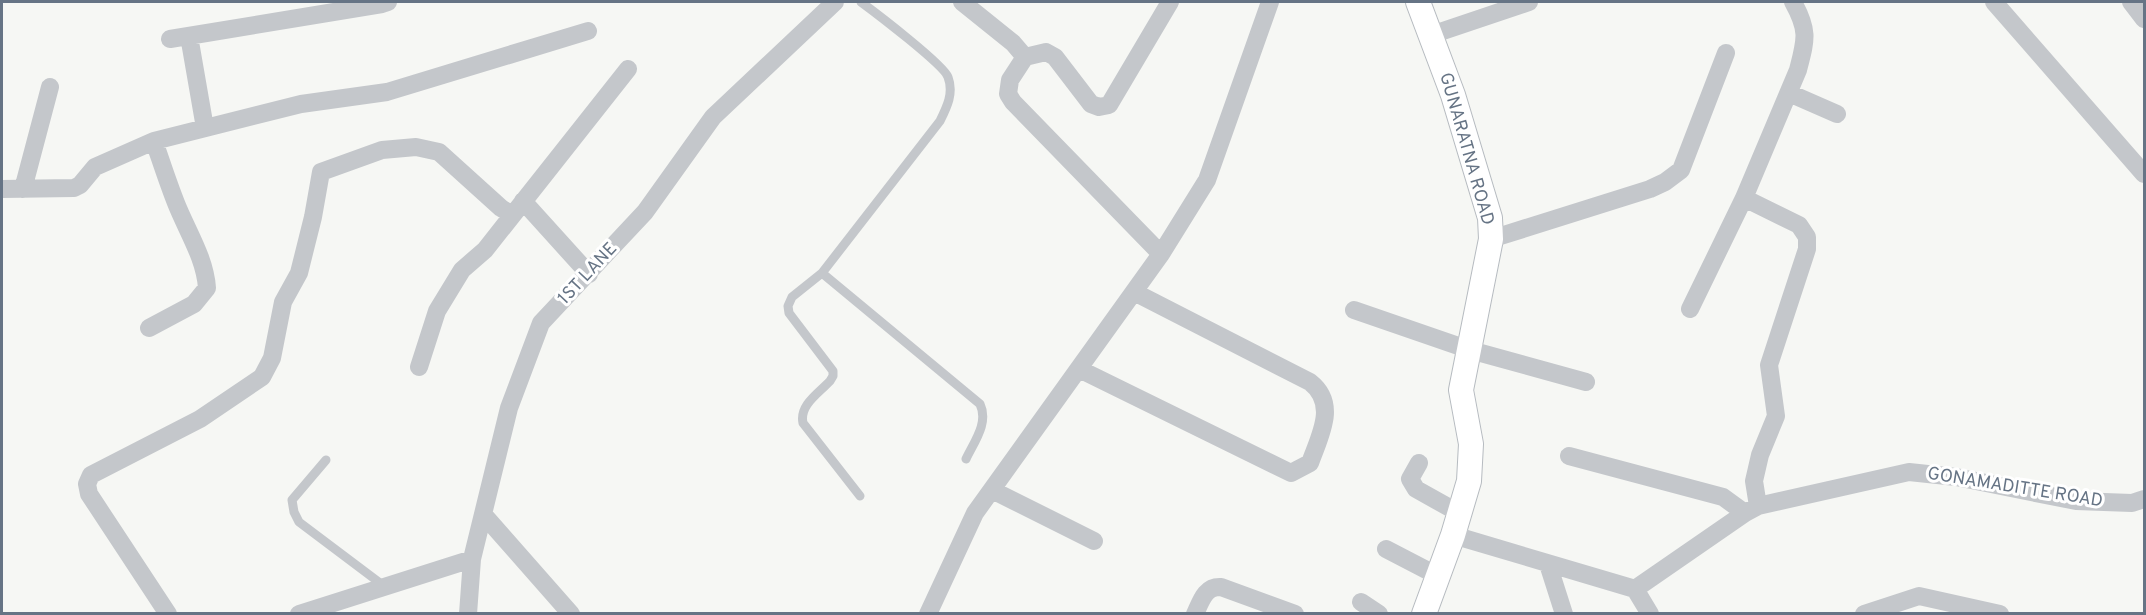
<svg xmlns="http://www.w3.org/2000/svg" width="2146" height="615" font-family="Overpass,sans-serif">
	<rect width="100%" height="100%" fill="#f6f7f4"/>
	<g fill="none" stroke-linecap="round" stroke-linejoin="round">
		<g stroke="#b6bbc0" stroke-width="26">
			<path id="secondary" d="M 1418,2 L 1453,95 L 1490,218 L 1491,239 L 1461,390 L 1471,444 L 1469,481 L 1453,535 L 1424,614"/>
		</g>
		<path stroke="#c4c7cb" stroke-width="9" d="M 822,273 L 980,404 C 989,423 974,442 966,459
			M 326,460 L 292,500 L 294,512 L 299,522 L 384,586
			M 860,496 L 803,423 C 799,405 819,393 830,381 L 833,376 L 833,371 L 789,313 L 788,306 L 792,297 L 822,273 L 940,121 C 947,107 954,93 948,77 C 944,65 876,13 861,2"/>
		<path stroke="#c4c7cb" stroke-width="18" d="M 962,2 L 1013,43 L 1025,57 L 1010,80 L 1008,94 L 1013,102 L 1161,254
			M 1994,2 L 2144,174
			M 2131,2 L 2144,19
			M 1431,35 L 1529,2
			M 189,36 L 205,128
			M 170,39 L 382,4 L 388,2
			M 1025,57 L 1046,52 L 1055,57 L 1091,104 L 1099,107 L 1109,105 L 1170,2
			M 1789,93 L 1837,114
			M 2,189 L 74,188 L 80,185 L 95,167 L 154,141 L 301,104 L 387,92 L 588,31
			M 23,189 L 50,87
			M 1744,198 L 1798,70 C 1806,39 1809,31 1793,2
			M 523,201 L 589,274
			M 1491,239 L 1650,189 L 1665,182 L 1681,170 L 1726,53
			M 1690,309 L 1744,198 L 1799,225 L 1807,237 L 1807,249 L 1769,365 L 1776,416 L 1760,455 L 1754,481 L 1758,506
			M 1354,310 L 1470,350 L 1586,382
			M 149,328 L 194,304 L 207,288 C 205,258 187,231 176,203 C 168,183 161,161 154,141
			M 419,367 L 437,311 L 462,270 L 485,250 L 628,69
			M 1079,369 L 1291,473 L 1310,463 C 1320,435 1338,404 1310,382 L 1134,292
			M 1569,456 L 1723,497 L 1745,513
			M 1419,463 L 1410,479 L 1416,489 L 1459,513
			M 992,490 L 1094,541
			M 483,514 L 571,614
			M 1453,535 L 1635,589 L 1745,513 L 1758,506 L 1909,472 L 1956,477 L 2076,501 L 2132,503 L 2144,499
			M 1386,549 L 1438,576
			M 1548,564 L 1564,614
			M 1635,589 L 1650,614
			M 1361,602 L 1379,614
			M 168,614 L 89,494 L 87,484 L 91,475 L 200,419 L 262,377 L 272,358 L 283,302 L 299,273 L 313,217 L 321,172 L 382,150 L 416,147 L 439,152 L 501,208 L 512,215
			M 299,614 L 472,559
			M 468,614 L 472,559 L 509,408 L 541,323 L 645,212 L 713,117 L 835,2
			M 928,614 L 975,513 L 1161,254 L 1207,180 L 1270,2
			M 1195,614 C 1201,601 1205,586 1221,587 L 1295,614
			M 1864,614 L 1919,596 L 2000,614"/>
		<use href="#secondary" stroke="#fff" stroke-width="24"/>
	</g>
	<g text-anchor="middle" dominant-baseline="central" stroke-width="6" stroke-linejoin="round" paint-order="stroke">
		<g font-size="18" fill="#667485" stroke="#fff">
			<text transform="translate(1466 149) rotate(74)">GUNARATNA ROAD</text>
			<text transform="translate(588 274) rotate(-47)">1ST LANE</text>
			<text transform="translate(2015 488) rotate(9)">GONAMADITTE ROAD</text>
		</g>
	</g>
	<rect width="2146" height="615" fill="none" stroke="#667485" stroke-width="6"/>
</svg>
